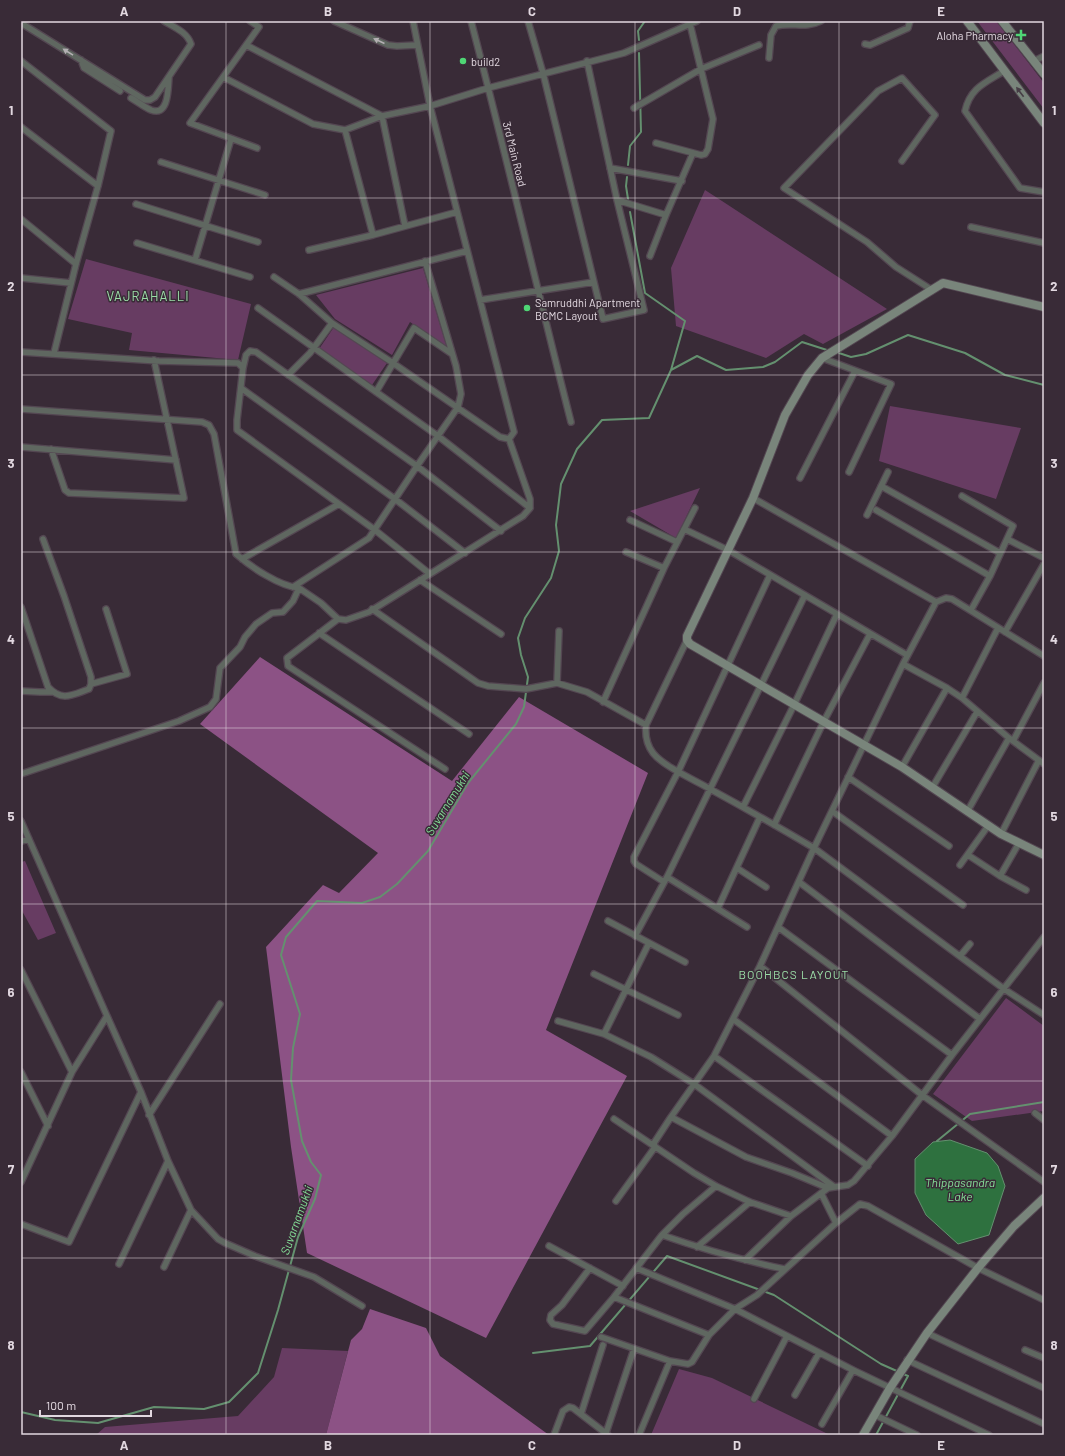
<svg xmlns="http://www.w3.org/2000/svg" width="1065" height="1456" font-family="Barlow,sans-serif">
	<rect width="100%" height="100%" fill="#392b37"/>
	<path fill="#673c62" d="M 977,21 L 996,21 L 1044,83 L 1044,109 Z
		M 705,190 L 722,201 L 887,309 L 823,344 L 804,334 L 766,358 L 676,326 L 671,268 Z
		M 86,259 L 251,304 L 238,360 L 129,350 L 132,333 L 68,319 Z
		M 423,268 L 447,348 L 410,322 L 392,355 L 335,319 L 316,295 Z
		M 334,327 L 387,363 L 372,385 L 319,349 Z
		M 890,406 L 1021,428 L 996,499 L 879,461 Z
		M 700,488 L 676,538 L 630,511 Z
		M 25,861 L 56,933 L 38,940 L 21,909 L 21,862 Z
		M 1006,998 L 1044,1026 L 1044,1111 L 972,1121 L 933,1094 Z
		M 282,1348 L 348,1351 L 326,1435 L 96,1435 L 105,1427 L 238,1416 L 274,1377 Z
		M 679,1369 L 712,1378 L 830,1435 L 651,1435 Z"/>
	<path fill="#8c5285" d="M 260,657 L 452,781 L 519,697 L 648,773 L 546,1030 L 627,1076 L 486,1338 L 307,1253 L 291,1147 L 266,947 L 323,885 L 339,893 L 378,853 L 200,724 Z
		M 370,1309 L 426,1328 L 440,1356 L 549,1435 L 326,1435 L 351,1340 L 362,1329 Z"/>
	<path fill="#2e713f" stroke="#64906f" d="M 950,1140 L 987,1153 L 998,1166 L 1005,1186 L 989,1235 L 958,1244 L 926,1215 L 915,1193 L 915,1159 L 933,1142 Z"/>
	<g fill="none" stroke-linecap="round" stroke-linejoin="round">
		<path stroke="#64906f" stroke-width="2" d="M 639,40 L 638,31 L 645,21
			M 628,165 L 630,146 L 641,132 L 639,53
			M 627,177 L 626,186 L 628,199
			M 630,212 L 645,293 L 685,321 L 671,370
			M 836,352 L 851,357 L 866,354 L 908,335 L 965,353 L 1005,375 L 1044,385
			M 937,1141 L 970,1114 L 1044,1102
			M 533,1353 L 590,1346 L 667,1256 L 774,1295 L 881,1364 L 899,1372
			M 21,1412 L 55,1420 L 98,1423 L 154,1407 L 204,1409 L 229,1402 L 258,1373 L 278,1310 L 298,1237 L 315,1199 L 321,1175 L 311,1162 L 302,1141 L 291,1080 L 293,1048 L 300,1014 L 281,955 L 286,937 L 317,901 L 362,903 L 380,897 L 397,884 L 428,851 L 468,783 L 516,724 L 524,707 L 528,677 L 521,655 L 518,638 L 525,618 L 551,578 L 559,551 L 556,525 L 561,484 L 577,449 L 602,420 L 649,418 L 671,370 L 697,356 L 726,370 L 763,367 L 775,362 L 802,342 L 830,351
			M 876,1435 L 908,1376 L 903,1374"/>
		<g stroke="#544752" stroke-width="8">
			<path id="street" d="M 250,21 L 259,27 L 190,123 L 257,148
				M 334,21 L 388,45 L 397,46 L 417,45
				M 471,21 C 506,154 537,289 571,422
				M 528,21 L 543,73 L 603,319 L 644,310 L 617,200 L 587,61
				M 21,23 L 145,100 L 150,100 L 155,97 L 191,44 C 187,32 174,27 164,21
				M 865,44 L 870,45 L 908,28 L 910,21
				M 246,45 L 382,116 L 405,226
				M 769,58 L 771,35 L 776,26 C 793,22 805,29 821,21
				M 81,60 L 84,68 L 120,91
				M 21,61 L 111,131 L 98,186 L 76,264 L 54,353
				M 1034,61 L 1044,56
				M 1004,71 C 985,83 970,88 965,111 L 1020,188 L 1044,192
				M 223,77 L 313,124 L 345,130 L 382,116 L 430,106 L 488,88 L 624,53 L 697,21
				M 131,98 C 138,102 144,107 151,110 C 169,117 168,88 169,77
				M 634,108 L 701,69 L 759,45
				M 21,127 L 98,186
				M 345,130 L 373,235
				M 656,143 L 701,155 L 705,154 L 708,149 L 713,119 L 690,24
				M 902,161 L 935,115 L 902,78 L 878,91 L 784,188 L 867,242 L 896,267 L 932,290
				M 161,162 L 265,195
				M 610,168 L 682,181
				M 617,200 L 666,215 L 693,153
				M 136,204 L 258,242
				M 21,219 L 76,264
				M 971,227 L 1044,243
				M 137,243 L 250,277
				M 309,250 L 373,235 L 457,212
				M 650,256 L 666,215
				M 195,260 L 231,139
				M 274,277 L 299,294 L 332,323 L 393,363 L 500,437 L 509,439
				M 21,278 L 71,283
				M 299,294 L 467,251
				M 480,300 L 594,282
				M 258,308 L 438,436 L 530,508
				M 21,352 L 159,361 L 238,363 L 243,368 L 237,420 L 237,430 L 375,530 L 430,574 L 523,516 L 530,508 L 530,499 L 509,439 L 514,432 L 430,106 L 413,21
				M 822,358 L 891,384 L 849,472
				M 243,368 L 246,355 L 250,351 L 256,352 L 417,466 L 501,531
				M 288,375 L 310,353 L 332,323
				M 241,388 L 395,499 L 465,553
				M 376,392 L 414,328 L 452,354
				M 21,409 L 202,422 L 209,425 L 214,434 L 236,554 C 251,567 279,586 299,588 L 293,601 L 283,612 L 272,613 L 256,624 L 245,637 L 240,647 L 220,668 L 216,699 L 210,707 L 179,721 L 21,774
				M 21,447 L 176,460
				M 51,449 L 65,490 L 69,493 L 184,498 L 154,360
				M 800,478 L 855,371
				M 881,486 L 1000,553
				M 962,496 L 1013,526 L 1007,539
				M 753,498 L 936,602
				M 876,510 L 990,576
				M 867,515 L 888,472
				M 630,520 L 677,542
				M 684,529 L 728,550 L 907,655
				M 626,552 L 664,568
				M 242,559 L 339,504
				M 420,580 L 501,634
				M 293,587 L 369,538 L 417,466 L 458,407 L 461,394 L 456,366 L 425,261
				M 299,588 L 321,603 L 338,619 L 346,620 L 369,612 L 430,574
				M 21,607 L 48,687 C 62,702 72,695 89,689 L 91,684 L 91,677 L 64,596 L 43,539
				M 372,609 L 478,683 L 488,686 L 526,689 L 557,683 L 587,692 L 646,725
				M 971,610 L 990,576 L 1007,539 L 1044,558
				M 338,619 L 287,658 L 288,666 L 445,769
				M 1005,632 L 1044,564
				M 319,633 L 469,734
				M 687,640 L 646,725 C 645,735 646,744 653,753 C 664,767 695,780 710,789 C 745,808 780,828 814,848 L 903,664 L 936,602 L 946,598 L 952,599 L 1044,656
				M 903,664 L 947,688 L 962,698 L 1009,738 L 1044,764
				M 557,683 L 559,631
				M 91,684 L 127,674 L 106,609
				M 21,691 L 40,692 L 53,692
				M 962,698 L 998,628
				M 603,702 L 664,568 L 695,508
				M 1013,741 L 1044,683
				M 902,767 L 947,688
				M 848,777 L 949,846
				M 932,788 L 977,712
				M 743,807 L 794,705 L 837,614
				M 832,811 L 963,905
				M 967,812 L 1009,738
				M 21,821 L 107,1016 L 72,1072 L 21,970
				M 774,825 L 824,721 L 870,634
				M 1001,834 L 1039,760
				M 21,841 L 29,839
				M 968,855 L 1000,876 L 1026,890
				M 960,865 L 988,826
				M 737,868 L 766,887
				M 1000,876 L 1019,843
				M 667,877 L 747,927
				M 664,882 L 636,864 L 634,861 L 634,857 L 678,772 L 770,575
				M 799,882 L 980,1019
				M 718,908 L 760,817
				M 608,921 L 685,962
				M 778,927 L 952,1055 L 1044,937
				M 635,936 L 667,877 L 805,595
				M 960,956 L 970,944
				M 760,966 L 922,1095 L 1044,1182
				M 594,974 L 678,1015
				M 107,1016 L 141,1092 L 168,1161 L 119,1264
				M 733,1019 L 892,1136
				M 558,1021 L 604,1034 L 651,1057 L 694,1084 L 833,1186
				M 604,1034 L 649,943
				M 714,1056 L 868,1166
				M 21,1072 L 48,1126
				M 1035,1113 L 1044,1120
				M 149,1115 L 220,1004
				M 671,1117 L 746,1157 L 792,1173 L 828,1188
				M 614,1119 L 694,1173 L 716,1186
				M 168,1161 L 191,1210 L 218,1239 L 225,1243 L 255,1256 L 314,1277 L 362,1306
				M 21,1182 L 72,1072
				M 821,1193 L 836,1223
				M 616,1201 L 655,1147 L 654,1143 L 671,1117 L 714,1056 L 760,966 L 814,848 L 1004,989 L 1044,1015
				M 21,1224 L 69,1242 L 141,1092
				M 662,1235 L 683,1214 L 716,1186 L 750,1202 L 791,1216 L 828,1188 L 848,1185 L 854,1181 L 892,1136 L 952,1055
				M 549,1246 L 623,1286
				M 697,1247 L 750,1202
				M 745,1260 L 791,1216
				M 164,1267 L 191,1210
				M 590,1268 L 562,1305 L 551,1315 L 550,1320 L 553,1324 L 585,1331 L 614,1297 L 662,1235 C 702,1249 742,1260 784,1269
				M 636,1268 L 735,1309 L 853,1370 L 989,1435
				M 614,1297 L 709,1335
				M 927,1333 L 1044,1388
				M 601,1337 L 670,1361
				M 1025,1350 L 1044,1358
				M 907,1360 L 1044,1424
				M 795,1395 L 819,1353
				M 754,1399 L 787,1336
				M 581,1414 L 603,1345
				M 875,1415 L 917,1435
				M 822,1424 L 853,1370
				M 606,1433 L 634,1349
				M 554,1435 L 563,1411 L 569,1407 L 573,1408 L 608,1435
				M 639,1435 L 670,1361 L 688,1364 L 692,1362 L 709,1335 L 735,1309 L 757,1295 L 836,1223 L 860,1204 L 868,1206 L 978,1268 L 1044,1300"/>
		</g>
		<g stroke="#544752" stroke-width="10">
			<path id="secondary" d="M 967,21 L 1044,123
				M 1002,21 L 1044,74
				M 1044,307 L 943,283 L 822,358 L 808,375 L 785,415 L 753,498 L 687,636 L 687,640 L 690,644 L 902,767 L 1001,834 L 1044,855
				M 863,1435 L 890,1388 L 927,1333 L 978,1268 L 1014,1226 L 1044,1198"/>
		</g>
		<use href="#street" stroke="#5f6760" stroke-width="5.5"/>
		<use href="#secondary" stroke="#79857b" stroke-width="8"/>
	</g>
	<defs><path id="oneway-solid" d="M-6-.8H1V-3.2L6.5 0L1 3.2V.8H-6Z"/></defs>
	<g fill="#b4b0b3">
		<use href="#oneway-solid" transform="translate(379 41) rotate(-156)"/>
		<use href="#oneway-solid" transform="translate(68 52) rotate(-148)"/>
	</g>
	<use fill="#463d45" href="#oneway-solid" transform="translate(1020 92) rotate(-127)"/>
	<path fill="none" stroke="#e2d8e0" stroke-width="1" stroke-opacity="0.55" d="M 226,21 L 226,1435M 430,21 L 430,1435M 635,21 L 635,1435M 839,21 L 839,1435M 21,198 L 1044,198M 21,375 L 1044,375M 21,552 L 1044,552M 21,728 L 1044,728M 21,904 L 1044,904M 21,1081 L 1044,1081M 21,1258 L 1044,1258"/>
	<g fill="#4fd675" stroke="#392b37" stroke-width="1.5">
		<path d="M1019 29h4v4h4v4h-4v4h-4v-4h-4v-4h4z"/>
		<circle cx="463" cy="61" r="4"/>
		<circle cx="527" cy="308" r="4"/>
	</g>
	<g text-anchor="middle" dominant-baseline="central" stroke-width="3" stroke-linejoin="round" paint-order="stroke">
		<g font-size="11" fill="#e2d8e0" stroke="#392b37" text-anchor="start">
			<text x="1013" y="35" text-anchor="end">Aloha Pharmacy</text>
			<text x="471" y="61">build2</text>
			<text x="535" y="302">Samruddhi Apartment<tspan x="535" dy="13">BCMC Layout</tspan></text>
		</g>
		<g font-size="11" fill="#e2d8e0" stroke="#392b37">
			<text transform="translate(515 154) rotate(76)">3rd Main Road</text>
		</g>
		<g font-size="12" font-style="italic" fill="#85e098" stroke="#392b37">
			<text transform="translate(447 803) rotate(-58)">Suvarnamukhi</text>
			<text x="960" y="1182">Thippasandra<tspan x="960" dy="14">Lake</tspan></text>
			<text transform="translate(296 1220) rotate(-70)">Suvarnamukhi</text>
		</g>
		<g font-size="12" letter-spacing="1" fill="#9bdda7" stroke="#392b37">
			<text x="794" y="974">BOOHBCS LAYOUT</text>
		</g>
		<g font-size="13" letter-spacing="1" fill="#9bdda7" stroke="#392b37">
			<text x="148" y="296">VAJRAHALLI</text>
		</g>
	</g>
	<rect width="1065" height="1456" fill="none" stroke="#392b37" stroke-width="44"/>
	<path d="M40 1410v6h111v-6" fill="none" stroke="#e2d8e0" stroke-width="2"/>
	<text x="46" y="1410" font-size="12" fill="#e2d8e0" stroke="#392b37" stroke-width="3" paint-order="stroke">100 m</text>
	<rect x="22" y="22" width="1021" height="1412" fill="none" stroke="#e2d8e0" stroke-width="1.5"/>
	<g font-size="13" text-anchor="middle" font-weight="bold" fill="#e2d8e0">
		<text x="124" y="16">A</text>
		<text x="328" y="16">B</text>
		<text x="532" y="16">C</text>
		<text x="737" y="16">D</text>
		<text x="941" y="16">E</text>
		<text x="11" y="115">1</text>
		<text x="1054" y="115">1</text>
		<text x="11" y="291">2</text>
		<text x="1054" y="291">2</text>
		<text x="11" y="468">3</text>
		<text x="1054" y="468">3</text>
		<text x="11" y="644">4</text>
		<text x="1054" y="644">4</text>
		<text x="11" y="821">5</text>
		<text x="1054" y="821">5</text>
		<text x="11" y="997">6</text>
		<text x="1054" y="997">6</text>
		<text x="11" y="1174">7</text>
		<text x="1054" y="1174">7</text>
		<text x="11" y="1350">8</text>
		<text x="1054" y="1350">8</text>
		<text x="124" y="1450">A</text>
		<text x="328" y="1450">B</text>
		<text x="532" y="1450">C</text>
		<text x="737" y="1450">D</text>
		<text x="941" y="1450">E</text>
	</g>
</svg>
